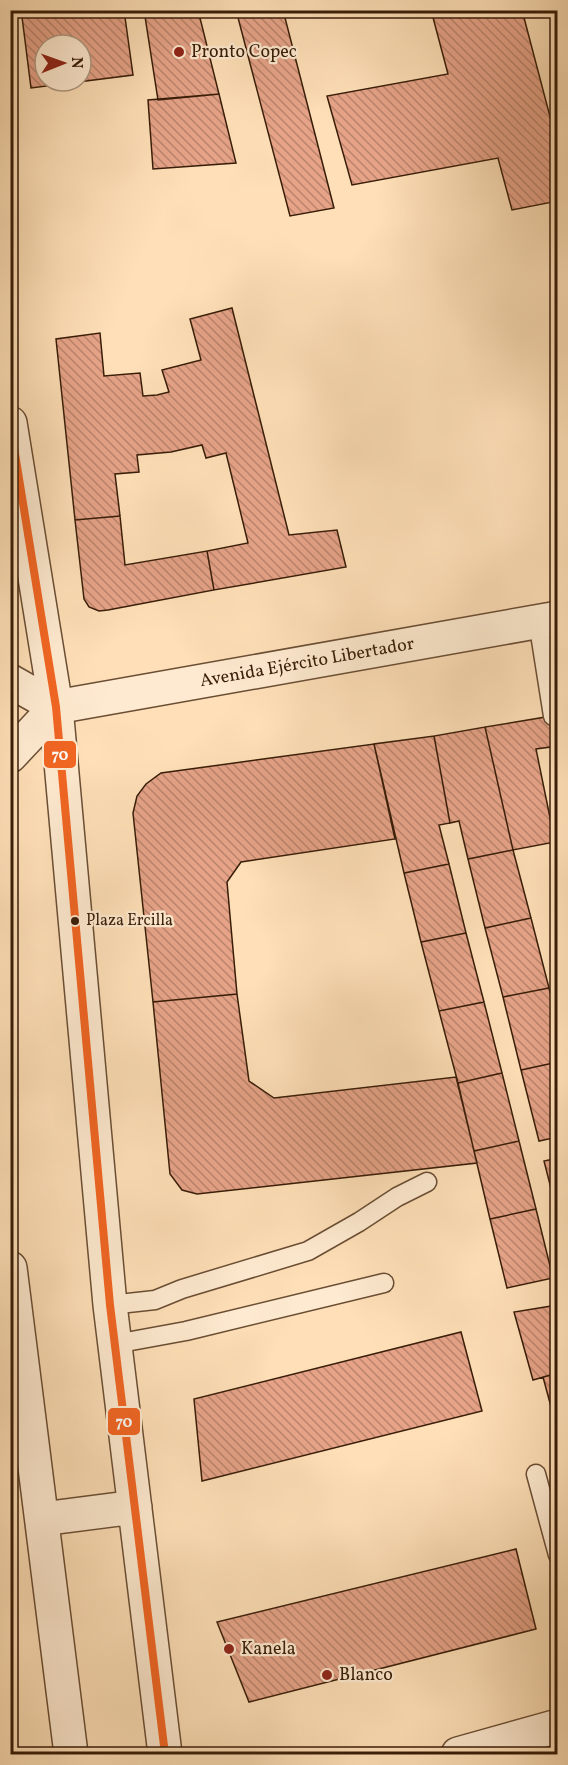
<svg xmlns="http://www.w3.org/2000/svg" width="568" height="1765" font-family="Vollkorn,serif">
	<defs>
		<pattern id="building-back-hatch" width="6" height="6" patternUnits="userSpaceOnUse" patternTransform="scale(1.5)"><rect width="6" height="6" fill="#e6a388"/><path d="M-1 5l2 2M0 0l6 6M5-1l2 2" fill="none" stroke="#bb846d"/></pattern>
	</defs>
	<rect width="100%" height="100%" fill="#fedfb7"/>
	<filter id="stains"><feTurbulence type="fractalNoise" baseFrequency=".00333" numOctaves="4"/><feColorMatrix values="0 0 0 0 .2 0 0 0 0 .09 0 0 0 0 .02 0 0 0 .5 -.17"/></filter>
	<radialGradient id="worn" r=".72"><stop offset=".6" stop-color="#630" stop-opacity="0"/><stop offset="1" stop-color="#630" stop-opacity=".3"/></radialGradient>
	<path fill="url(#building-back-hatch)" stroke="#381d08" stroke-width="1.5" fill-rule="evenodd" d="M 66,10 L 124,10 L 133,75 L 31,88 L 22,17 ZM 45,45 L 81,45 L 81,81 L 45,81 Z
		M 144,10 L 198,10 L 219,94 L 158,100 Z
		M 236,10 L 283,10 L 334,208 L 290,216 Z
		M 431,10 L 522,10 L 558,147 L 558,201 L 512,210 L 498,158 L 352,185 L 327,96 L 448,74 Z
		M 219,94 L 236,163 L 153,169 L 148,100 Z
		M 232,308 L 289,535 L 337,530 L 346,567 L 214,590 L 207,551 L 248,543 L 226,453 L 206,458 L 202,445 L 171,452 L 137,455 L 139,472 L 115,474 L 120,516 L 75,520 L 56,339 L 100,333 L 104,376 L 140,373 L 143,396 L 157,395 L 169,392 L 162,370 L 201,360 L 190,319 Z
		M 120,516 L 125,565 L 207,551 L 214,590 L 108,610 L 99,611 L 89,607 L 84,599 L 75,520 Z
		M 558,715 L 558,746 L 536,749 L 555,842 L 513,850 L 485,727 Z
		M 485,727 L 513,850 L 468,859 L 459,821 L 450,823 L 434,736 Z
		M 434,736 L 450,823 L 439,825 L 449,864 L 404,873 L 374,744 Z
		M 374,744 L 395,839 L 241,862 L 227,882 L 237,994 L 153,1002 L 133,813 L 137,796 L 146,784 L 161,773 Z
		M 513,850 L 531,918 L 485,928 L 468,859 Z
		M 449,864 L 466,933 L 421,942 L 404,873 Z
		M 531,918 L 549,988 L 503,997 L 485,928 Z
		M 466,933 L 484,1002 L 439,1011 L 421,942 Z
		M 549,988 L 558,1023 L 558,1062 L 521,1070 L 503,997 Z
		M 237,994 L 249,1081 L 274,1098 L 456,1077 L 477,1163 L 197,1194 L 182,1190 L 170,1174 L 153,1002 Z
		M 484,1002 L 502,1073 L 458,1083 L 439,1011 Z
		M 558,1062 L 558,1137 L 539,1141 L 521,1070 Z
		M 502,1073 L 519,1141 L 474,1151 L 458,1083 Z
		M 519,1141 L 536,1209 L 490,1219 L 474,1151 Z
		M 558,1158 L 558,1216 L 544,1161 Z
		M 536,1209 L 553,1278 L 507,1288 L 490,1219 Z
		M 558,1305 L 558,1373 L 533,1380 L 514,1312 Z
		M 461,1332 L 482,1411 L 202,1481 L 194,1399 Z
		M 558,1373 L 558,1433 L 543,1377 Z
		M 516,1549 L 536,1629 L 249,1702 L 217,1622 Z"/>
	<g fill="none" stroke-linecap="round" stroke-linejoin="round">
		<g stroke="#6a4e34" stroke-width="21">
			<path id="service" d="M 538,621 L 553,716
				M 110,1305 L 155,1300 L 182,1289 L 308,1251 L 359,1222 L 397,1197 L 427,1182
				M 115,1344 L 186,1331 L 384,1283
				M 536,1474 L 558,1555"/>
		</g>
		<g stroke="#6a4e34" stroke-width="36">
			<path id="minor" d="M 10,681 L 56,707 L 110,1305 L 165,1754
				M 10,1268 L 71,1754
				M 42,1519 L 135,1507
				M 458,1754 L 558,1726"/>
		</g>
		<g stroke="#6a4e34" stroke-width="36">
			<g id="tertiary">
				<path d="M 10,423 L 56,707"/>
				<path id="s1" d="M 56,707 L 558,618"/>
				<path d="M 10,756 L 56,707"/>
			</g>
		</g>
		<use href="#service" stroke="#feead0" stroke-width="18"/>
		<use href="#minor" stroke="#feead0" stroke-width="33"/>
		<use href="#tertiary" stroke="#feead0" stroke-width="33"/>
		<g stroke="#feead0" stroke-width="12">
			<path id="bus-1" d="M 10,423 L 56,707 L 110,1305 L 165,1754"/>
		</g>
		<use href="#bus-1" stroke="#f26522" stroke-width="8"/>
	</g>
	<g fill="#8f2418" stroke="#feead0" stroke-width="2">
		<circle cx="179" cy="52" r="6"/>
		<circle cx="229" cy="1649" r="6"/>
		<circle cx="327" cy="1675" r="6"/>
	</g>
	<circle fill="#381d08" stroke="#feead0" stroke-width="2" cx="75" cy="921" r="5"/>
	<g text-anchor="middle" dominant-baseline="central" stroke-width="4.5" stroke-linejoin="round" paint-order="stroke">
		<g font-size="16" fill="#381d08" stroke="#feead0" text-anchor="start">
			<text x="86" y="921">Plaza Ercilla</text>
		</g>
		<g font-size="18" fill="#381d08" stroke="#feead0" text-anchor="start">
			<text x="191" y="52">Pronto Copec</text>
			<text x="241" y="1649">Kanela</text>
			<text x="339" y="1675">Blanco</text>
		</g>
		<g font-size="18" fill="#381d08" stroke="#feead0">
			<text stroke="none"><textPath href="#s1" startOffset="255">Avenida Ejército Libertador</textPath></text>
		</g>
	</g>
	<g stroke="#feead0" stroke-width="2">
		<rect x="43" y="740" width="34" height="29" rx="6" fill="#f26522"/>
		<rect x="107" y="1407" width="34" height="29" rx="6" fill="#f26522"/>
	</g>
	<g font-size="16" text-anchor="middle" font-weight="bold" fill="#fff">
		<text x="60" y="760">70</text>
		<text x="124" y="1427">70</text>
	</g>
	<rect width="568" height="1765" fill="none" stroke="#fedfb7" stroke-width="36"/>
	<rect x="12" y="12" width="544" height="1741" fill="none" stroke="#381d08" stroke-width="3"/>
	<rect x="18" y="18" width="532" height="1729" fill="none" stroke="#381d08" stroke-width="1.5"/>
	<g transform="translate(63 63) rotate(89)"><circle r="28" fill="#feead0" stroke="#af9880" stroke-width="1.5"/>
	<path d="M0-4.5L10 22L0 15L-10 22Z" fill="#8f2418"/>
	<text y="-9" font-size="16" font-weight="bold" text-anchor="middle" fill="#381d08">N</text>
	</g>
	<rect width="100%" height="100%" filter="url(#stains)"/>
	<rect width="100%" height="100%" fill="url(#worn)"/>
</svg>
